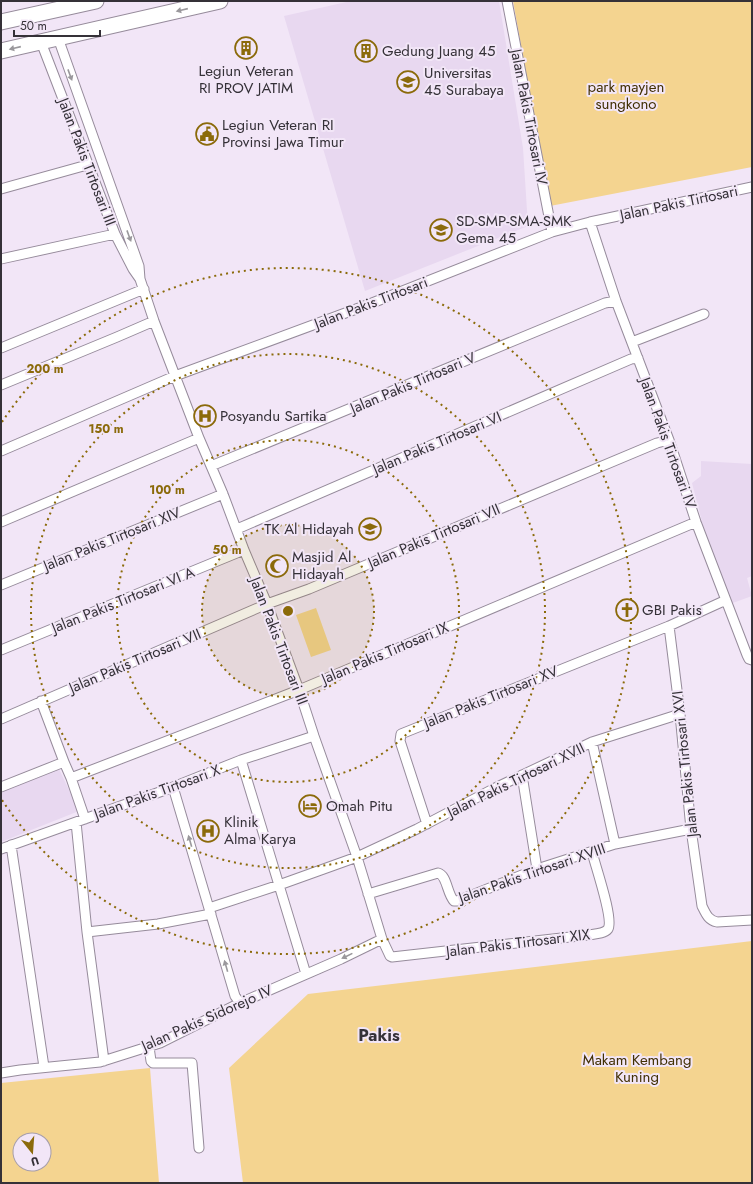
<svg xmlns="http://www.w3.org/2000/svg" width="753" height="1184" font-family="Jost,sans-serif">
	<rect width="100%" height="100%" fill="#f2e6f7"/>
	<path fill="#e8d8f0" d="M 351,1 L 499,1 L 523,148 L 528,226 L 365,291 L 284,16 Z
		M 701,461 L 752,464 L 752,576 L 747,578 L 752,596 L 730,604 L 708,545 L 692,483 L 701,476 Z
		M 59,769 L 79,811 L 1,842 L 1,791 Z"/>
	<path fill="#f4d490" fill-rule="evenodd" d="M 513,1 L 752,1 L 752,167 L 550,206 Z
		M 316,608 L 331,650 L 311,657 L 296,615 Z
		M 752,941 L 752,1183 L 243,1183 L 229,1068 L 308,994 Z
		M 150,1068 L 159,1183 L 1,1183 L 1,1083 ZM 20,1140 L 44,1140 L 44,1164 L 20,1164 Z"/>
	<g fill="none" stroke-linecap="round" stroke-linejoin="round">
		<g stroke="#968b9b" stroke-width="11">
			<path id="minor" d="M 507,1 L 552,232
				M 58,38 L 139,266 L 140,279 L 154,321 L 199,438 L 223,494 L 244,550 L 267,604 L 299,690 L 314,736 L 357,857 L 382,939 L 390,956 L 392,957 L 588,935 C 594,934 604,934 608,929 C 614,919 595,865 592,852
				M 41,42 L 115,234 L 133,269 L 140,279
				M 1,189 L 87,165
				M 590,222 L 616,301 L 669,440 L 696,522 L 747,655 L 749,659 L 752,660
				M 1,259 L 115,234
				M 632,342 L 704,314
				M 1,348 L 144,289
				M 1,385 L 117,337 L 154,321
				M 1,451 L 175,376 L 367,305 L 552,232 L 590,222 L 752,187
				M 211,466 L 605,303 L 616,301
				M 1,522 L 199,438
				M 237,529 L 631,359 L 638,358
				M 1,585 L 223,494
				M 726,600 L 669,626 L 680,714 L 691,829 L 702,906 C 706,914 708,920 717,922 L 752,920
				M 1,650 L 244,550
				M 41,701 L 64,762
				M 1,719 L 267,604 L 309,589 L 657,443 L 669,440
				M 592,742 L 615,844
				M 241,760 L 306,974
				M 522,775 L 537,869
				M 71,778 L 299,690 L 696,522
				M 1,787 L 64,762 L 71,778 L 85,819
				M 173,787 L 235,996 L 240,1003
				M 76,822 L 87,932 L 104,1061
				M 427,824 L 400,741 L 401,734 L 669,626
				M 11,845 L 44,1067
				M 1,849 L 168,789 L 241,760 L 314,736
				M 368,894 L 438,873 C 447,875 447,894 454,901 L 457,901 L 537,869 L 615,844 L 691,829
				M 209,908 L 279,885 L 357,857 L 417,829 L 495,788 L 592,742 L 680,714
				M 87,932 L 158,924 L 211,914
				M 149,1047 L 151,1061 L 153,1063 L 192,1063 L 199,1148
				M 1,1073 L 20,1070 L 100,1062 L 160,1043 L 240,1003 L 341,959 L 382,939"/>
		</g>
		<g stroke="#968b9b" stroke-width="17">
			<path id="primary" d="M 1,22 L 96,1
				M 1,51 L 220,1"/>
		</g>
		<use href="#minor" stroke="#fff" stroke-width="9"/>
		<use href="#primary" stroke="#fff" stroke-width="15"/>
	</g>
	<defs><path id="oneway-solid" d="M-6-.8H1V-3.2L6.5 0L1 3.2V.8H-6Z"/></defs>
	<g fill="#9a989c">
		<use href="#oneway-solid" transform="translate(182 10) rotate(167)"/>
		<use href="#oneway-solid" transform="translate(15 48) rotate(167)"/>
		<use href="#oneway-solid" transform="translate(70 75) rotate(70)"/>
		<use href="#oneway-solid" transform="translate(129 236) rotate(70)"/>
		<use href="#oneway-solid" transform="translate(190 841) rotate(-106)"/>
		<use href="#oneway-solid" transform="translate(347 956) rotate(154)"/>
		<use href="#oneway-solid" transform="translate(226 966) rotate(-106)"/>
	</g>
	<circle cx="288" cy="611" r="86" fill="#8b6a0a" fill-opacity=".12"/>
	<g fill="none" stroke="#8b6a0a" stroke-width="2" stroke-dasharray="2 4">
		<circle cx="288" cy="611" r="86"/>
		<circle cx="288" cy="611" r="171"/>
		<circle cx="288" cy="611" r="257"/>
		<path d="M2 422A343 343 0 1 1 2 800"/>
	</g>
	<defs>
		<g id="building-ring" transform="scale(1.15)"><circle r="9.5" fill="#f2e6f7" stroke="#8b6a0a" stroke-width="1.5"/><path d="M-4-6H4V6H1V3H-1V6H-4ZM-2.5-4.3h1.7v1.8h-1.7ZM.8-4.3h1.7v1.8H.8ZM-2.5-1h1.7V.8h-1.7ZM.8-1h1.7V.8H.8Z" fill="#8b6a0a"/></g>
		<g id="university-ring" transform="scale(1.15)"><circle r="9.5" fill="#f2e6f7" stroke="#8b6a0a" stroke-width="1.5"/><path d="M0-5L7-2L0 1L-7-2ZM-4 1L0 2.5L4 1V4Q0 6-4 4Z" fill="#8b6a0a"/></g>
		<g id="civic-ring" transform="scale(1.15)"><circle r="9.5" fill="#f2e6f7" stroke="#8b6a0a" stroke-width="1.5"/><path d="M-.6-6.5H3V-4.5H.6V-3L4-1V1h2V6H-6V1h2V-1L-.6-3ZM-1.2 2.5V6h2.4V2.5Z" fill="#8b6a0a"/></g>
		<g id="school-ring" transform="scale(1.15)"><circle r="9.5" fill="#f2e6f7" stroke="#8b6a0a" stroke-width="1.5"/><path d="M0-5L7-2L0 1L-7-2ZM-4 1L0 2.5L4 1V4Q0 6-4 4Z" fill="#8b6a0a"/></g>
		<g id="hospital-ring" transform="scale(1.15)"><circle r="9.5" fill="#f2e6f7" stroke="#8b6a0a" stroke-width="1.5"/><path d="M-5-5h3v3.5h4V-5h3V5h-3V1.5h-4V5h-3Z" fill="#8b6a0a"/></g>
		<g id="mosque-ring" transform="scale(1.15)"><circle r="9.5" fill="#f2e6f7" stroke="#8b6a0a" stroke-width="1.5"/><path d="M3.5-4.9A6 6 0 1 0 3.5 4.9A5 5 0 1 1 3.5-4.9Z" fill="#8b6a0a"/></g>
		<g id="church-ring" transform="scale(1.15)"><circle r="9.5" fill="#f2e6f7" stroke="#8b6a0a" stroke-width="1.5"/><path d="M-1.2-6h2.4v3.5h3.3v2.4h-3.3V6h-2.4V-.1h-3.3v-2.4h3.3Z" fill="#8b6a0a"/></g>
		<g id="hotel-ring" transform="scale(1.15)"><circle r="9.5" fill="#f2e6f7" stroke="#8b6a0a" stroke-width="1.5"/><path d="M-6-4.5h1.5V1H6V5H4.5V3h-9V5H-6ZM-4 0a1.8 1.8 0 1 1 3.6 0ZM.5 0V-2.5h3Q6-2.5 6 0Z" fill="#8b6a0a"/></g>
	</defs>
	<g fill-rule="evenodd">
		<use href="#building-ring" x="246" y="48"/>
		<use href="#building-ring" x="366" y="51"/>
		<use href="#university-ring" x="408" y="82"/>
		<use href="#civic-ring" x="207" y="134"/>
		<use href="#school-ring" x="441" y="230"/>
		<use href="#hospital-ring" x="205" y="416"/>
		<use href="#school-ring" x="370" y="529"/>
		<use href="#mosque-ring" x="277" y="566"/>
		<use href="#church-ring" x="627" y="610"/>
		<use href="#hotel-ring" x="310" y="806"/>
		<use href="#hospital-ring" x="208" y="831"/>
	</g>
	<g text-anchor="middle" dominant-baseline="central" stroke-width="4" stroke-linejoin="round" paint-order="stroke">
		<g font-size="15" fill="#353138" stroke="#f2e6f7" text-anchor="start">
			<text x="382" y="51">Gedung Juang 45</text>
			<text x="246" y="71" text-anchor="middle">Legiun Veteran<tspan x="246" dy="17">RI PROV JATIM</tspan></text>
			<text x="424" y="73">Universitas<tspan x="424" dy="17">45 Surabaya</tspan></text>
			<text x="222" y="125">Legiun Veteran RI<tspan x="222" dy="17">Provinsi Jawa Timur</tspan></text>
			<text x="456" y="221">SD-SMP-SMA-SMK<tspan x="456" dy="17">Gema 45</tspan></text>
			<text x="220" y="416">Posyandu Sartika</text>
			<text x="354" y="529" text-anchor="end">TK Al Hidayah</text>
			<text x="292" y="557">Masjid Al<tspan x="292" dy="17">Hidayah</tspan></text>
			<text x="642" y="610">GBI Pakis</text>
			<text x="326" y="806">Omah Pitu</text>
			<text x="224" y="822">Klinik<tspan x="224" dy="17">Alma Karya</tspan></text>
		</g>
		<g font-size="15" fill="#413004" stroke="#f2e6f7">
			<text x="626" y="87">park mayjen<tspan x="626" dy="17">sungkono</tspan></text>
			<text x="637" y="1060">Makam Kembang<tspan x="637" dy="17">Kuning</tspan></text>
		</g>
		<g font-size="15" fill="#353138" stroke="#f2e6f7">
			<text transform="translate(529 117) rotate(79)">Jalan Pakis Tirtosari IV</text>
			<text transform="translate(87 162) rotate(69)">Jalan Pakis Tirtosari III</text>
			<text transform="translate(679 203) rotate(-12)">Jalan Pakis Tirtosari</text>
			<text transform="translate(371 303) rotate(-21)">Jalan Pakis Tirtosari</text>
			<text transform="translate(413 383) rotate(-23)">Jalan Pakis Tirtosari V</text>
			<text transform="translate(437 443) rotate(-23)">Jalan Pakis Tirtosari VI</text>
			<text transform="translate(668 443) rotate(70)">Jalan Pakis Tirtosari IV</text>
			<text transform="translate(434 536) rotate(-23)">Jalan Pakis Tirtosari VII</text>
			<text transform="translate(112 539) rotate(-22)">Jalan Pakis Tirtosari XIV</text>
			<text transform="translate(123 600) rotate(-22)">Jalan Pakis Tirtosari VI A</text>
			<text transform="translate(279 641) rotate(69)">Jalan Pakis Tirtosari III</text>
			<text transform="translate(385 653) rotate(-23)">Jalan Pakis Tirtosari IX</text>
			<text transform="translate(135 661) rotate(-23)">Jalan Pakis Tirtosari VII</text>
			<text transform="translate(491 697) rotate(-22)">Jalan Pakis Tirtosari XV</text>
			<text transform="translate(685 764) rotate(-96)">Jalan Pakis Tirtosari XVI</text>
			<text transform="translate(516 780) rotate(-26)">Jalan Pakis Tirtosari XVII</text>
			<text transform="translate(157 792) rotate(-20)">Jalan Pakis Tirtosari X</text>
			<text transform="translate(532 873) rotate(-19)">Jalan Pakis Tirtosari XVIII</text>
			<text transform="translate(518 943) rotate(-7)">Jalan Pakis Tirtosari XIX</text>
			<text transform="translate(207 1018) rotate(-24)">Jalan Pakis Sidorejo IV</text>
		</g>
		<g font-size="17" font-weight="bold" fill="#353138" stroke="#f2e6f7">
			<text x="379" y="1035">Pakis</text>
		</g>
	</g>
	<circle cx="288" cy="611" r="6" fill="#8b6a0a" stroke="#f2e6f7" stroke-width="2"/>
	<g font-size="12" text-anchor="middle" font-weight="bold" fill="#8b6a0a" stroke="#f2e6f7" stroke-width="4" stroke-linejoin="round" paint-order="stroke">
		<text x="45" y="373">200 m</text>
		<text x="106" y="433">150 m</text>
		<text x="167" y="494">100 m</text>
		<text x="227" y="554">50 m</text>
	</g>
	<rect width="753" height="1184" fill="none" stroke="#353138" stroke-width="4"/>
	<g transform="translate(32 1152) rotate(163)"><circle r="19" fill="#f2e6f7" stroke="#a69eab"/>
	<path d="M0-3L7 15L0 10L-7 15Z" fill="#8b6a0a"/>
	<text y="-6" font-size="11" font-weight="bold" text-anchor="middle" fill="#353138">U</text>
	</g>
	<path d="M14 30v6h86v-6" fill="none" stroke="#353138" stroke-width="2"/>
	<text x="20" y="30" font-size="12" fill="#353138" stroke="#f2e6f7" stroke-width="3" paint-order="stroke">50 m</text>
</svg>
